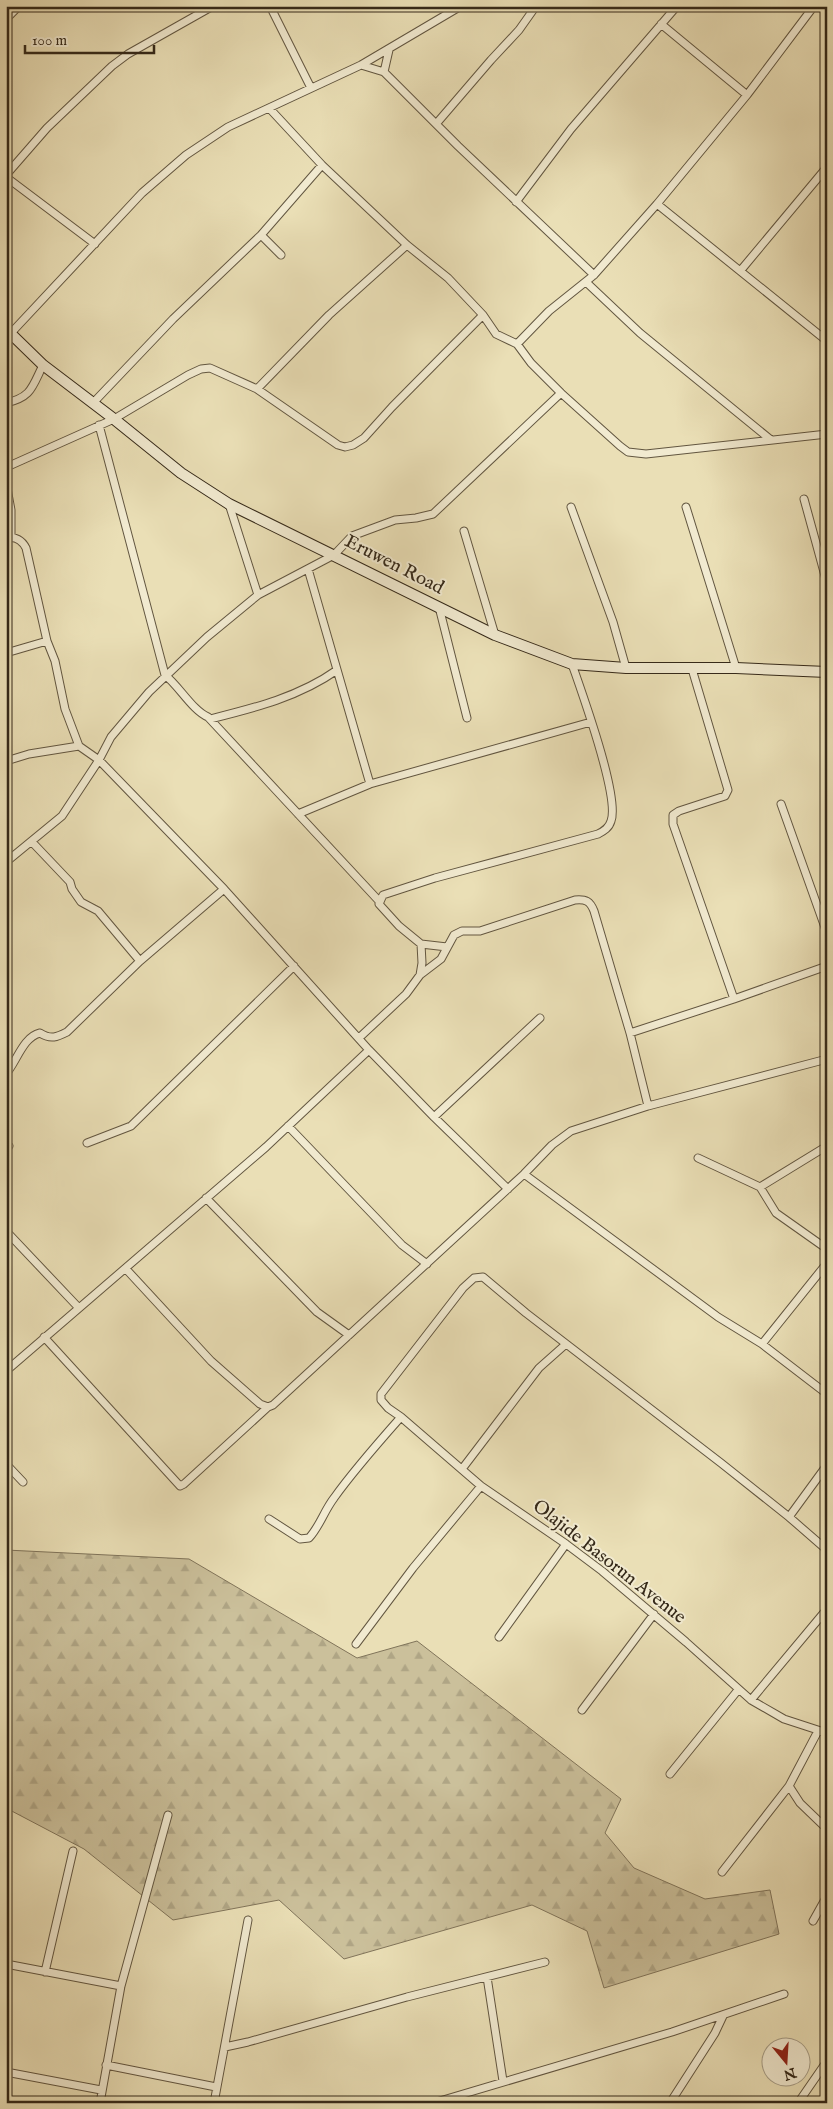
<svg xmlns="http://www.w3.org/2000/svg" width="833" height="2109" font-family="'IM FELL English',serif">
	<defs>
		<pattern id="forest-firs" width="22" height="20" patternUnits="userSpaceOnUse" patternTransform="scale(1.25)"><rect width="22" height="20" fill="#cbc09b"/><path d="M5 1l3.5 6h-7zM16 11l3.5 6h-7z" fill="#afa585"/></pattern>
	</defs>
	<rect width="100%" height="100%" fill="#eadfb6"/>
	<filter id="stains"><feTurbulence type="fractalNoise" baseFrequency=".004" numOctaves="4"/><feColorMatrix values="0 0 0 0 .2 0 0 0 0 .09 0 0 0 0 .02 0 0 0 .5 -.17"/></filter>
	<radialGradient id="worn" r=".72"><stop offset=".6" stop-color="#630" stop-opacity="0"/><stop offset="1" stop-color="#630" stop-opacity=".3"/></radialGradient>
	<path fill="url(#forest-firs)" stroke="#80745a" d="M 6,1550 L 189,1559 L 357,1658 L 417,1641 L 621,1799 L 605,1833 L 634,1868 L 705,1899 L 770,1890 L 779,1934 L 604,1988 L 587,1931 L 532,1905 L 344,1959 L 279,1900 L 173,1920 L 84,1849 L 6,1808 Z"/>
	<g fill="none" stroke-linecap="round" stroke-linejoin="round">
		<g stroke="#625640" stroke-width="9">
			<path id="street" d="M 270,6 L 311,88
				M 6,19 L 19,6
				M 661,24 L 747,95
				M 361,65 L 384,72 L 458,146 L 594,275
				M 384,72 L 389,50
				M 270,109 L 322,165 L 407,245 L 448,278 L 483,315 L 496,334 L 517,344 L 531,363 L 561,393 L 620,446 L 628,452 L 646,454 L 827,434
				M 436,124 L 491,60 L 519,30 L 536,6
				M 6,175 L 47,128 L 112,66 L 128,54 L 213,6
				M 6,177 L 95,244
				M 516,202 L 571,129 L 677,6
				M 657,204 L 827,341
				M 261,235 L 281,255
				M 741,270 L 827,167
				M 586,282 L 640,333 L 771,440
				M 11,333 L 142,193 L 186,155 L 228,127 L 361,65 L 461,6
				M 517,344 L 549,311 L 594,275 L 657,204 L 747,95 L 814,6
				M 257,389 L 329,315 L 407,245
				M 6,403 C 32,397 32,387 43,365
				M 93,403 L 173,319 L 261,235 L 322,165
				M 99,425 L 165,675 C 179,686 193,711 208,717 L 379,901
				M 6,470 L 9,466 L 114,419 L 188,375 L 201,369 L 210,368 L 257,389 L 338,445 L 345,447 L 353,445 L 364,438 L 392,407 L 483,315
				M 6,483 L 11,510 L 11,537
				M 804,499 L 827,583
				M 229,504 L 258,595
				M 571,507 L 613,622 L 626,668
				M 686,507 L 736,668
				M 464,531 L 495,635
				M 6,538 C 15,536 22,540 26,548 L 47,641 L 55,661 L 65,709 L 79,746 L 99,760 L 224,889 L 369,1050 L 434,1117 L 508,1189
				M 308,569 L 370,784
				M 439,607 L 467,718
				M 6,653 L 47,641
				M 692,669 L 728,790 L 725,796 L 679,811 L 673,815 L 673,824 L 734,999
				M 210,719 C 254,708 299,697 337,670
				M 6,761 L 29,754 L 79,746
				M 781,804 L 827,933
				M 298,814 L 370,784 L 591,722
				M 32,842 L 70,882 L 72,889 L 81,902 L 98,911 L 140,961
				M 6,862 L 62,816 L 99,760 L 111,737 L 149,692 L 207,637 L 258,595 L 334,555 L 352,536 L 395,520 L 416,518 L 433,514 L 561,393
				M 447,947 L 421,944 L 399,926 L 379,904 L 383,895 L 435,878 L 598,834 C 604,831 609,828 611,821 C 620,797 582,693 572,664
				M 420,975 L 422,963 L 421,944
				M 630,1033 L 734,999 L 827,966
				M 360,1037 L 406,994 L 420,975 L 441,959 L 454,935 L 462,931 L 480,931 L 575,900 C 586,899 590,901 594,911 L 630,1033 L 648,1106
				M 6,1074 C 17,1061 23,1037 40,1033 C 51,1040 57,1037 67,1032 L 140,961 L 224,889
				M 434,1117 L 540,1018
				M 288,1126 L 402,1245 L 427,1264
				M 87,1143 L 131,1126 L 294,966
				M 6,1144 L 9,1146
				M 698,1158 L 760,1187 L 827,1146
				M 524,1174 L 718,1317 L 762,1344 L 827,1394
				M 760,1187 L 776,1213 L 827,1249
				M 206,1198 L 317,1312 L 349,1335
				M 6,1231 L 78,1307
				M 126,1269 L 211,1361 L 260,1404 L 268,1407 L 273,1405 L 524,1174 L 552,1145 L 571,1131 L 648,1106 L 827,1059
				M 44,1337 L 180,1486 L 184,1484 L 268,1407
				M 762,1344 L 827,1263
				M 6,1371 L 266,1147 L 369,1050
				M 6,1464 L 23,1482
				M 462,1469 L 539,1368 L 566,1344
				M 789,1517 L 827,1465
				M 269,1519 L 300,1539 L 309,1538 C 320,1526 324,1511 334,1498 C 354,1470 378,1443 401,1417
				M 827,1550 L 789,1517 L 721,1463 L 526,1313 L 483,1277 L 474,1278 L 463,1288 L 381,1394 L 381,1400 L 388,1408 L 401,1417 L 481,1486 L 566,1544 L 602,1571 L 686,1642 L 751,1700 L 784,1719 L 827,1733
				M 499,1637 L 566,1544
				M 356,1644 L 413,1568 L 481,1486
				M 751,1700 L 827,1609
				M 582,1710 L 654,1614
				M 818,1731 L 789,1786 L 800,1803 L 827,1829
				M 670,1774 L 738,1690
				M 722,1872 L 789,1786
				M 813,1921 L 827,1896
				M 6,1964 L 121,1986
				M 45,1972 L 73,1851
				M 487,1977 L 503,2081
				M 225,2047 L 248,2042 L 407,1997 L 545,1962
				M 106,2065 L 216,2087
				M 6,2072 L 101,2090
				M 100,2103 L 121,1986 L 168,1815
				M 214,2103 L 248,1920
				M 433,2103 L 672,2032 L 784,1994
				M 670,2103 L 715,2033 L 723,2016
				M 798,2103 L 827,2061"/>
		</g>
		<g stroke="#352919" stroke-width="12">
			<path id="secondary" d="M 6,329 L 43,365 L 114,419 L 181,473 L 229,504 L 495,635 L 572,664 L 626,668 L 736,668 L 827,672"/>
		</g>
		<use href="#street" stroke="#f1ead0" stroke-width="7"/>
		<use href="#secondary" stroke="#f1ead0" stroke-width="10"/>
	</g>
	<g text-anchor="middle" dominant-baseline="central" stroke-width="4" stroke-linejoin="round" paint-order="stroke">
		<g font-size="19" fill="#352919" stroke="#f1ead0">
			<text transform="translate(394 565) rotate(27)">Eruwen Road</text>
			<text transform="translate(609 1562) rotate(38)">Olajide Basorun Avenue</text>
		</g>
	</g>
	<rect width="833" height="2109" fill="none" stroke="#eadfb6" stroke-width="25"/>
	<rect x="8" y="8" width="818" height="2094" fill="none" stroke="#352919" stroke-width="2.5"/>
	<rect x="12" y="12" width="808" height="2084" fill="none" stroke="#352919"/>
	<g transform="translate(786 2062) rotate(162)"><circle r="24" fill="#f1ead0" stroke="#a69d87"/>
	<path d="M0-4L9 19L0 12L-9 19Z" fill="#8f2418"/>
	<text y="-8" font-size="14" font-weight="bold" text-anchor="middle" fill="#352919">N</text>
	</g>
	<path d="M25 45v8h129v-8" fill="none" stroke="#352919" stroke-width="2.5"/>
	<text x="32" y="45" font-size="15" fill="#352919" stroke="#f1ead0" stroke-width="4" paint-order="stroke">100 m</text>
	<rect width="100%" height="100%" filter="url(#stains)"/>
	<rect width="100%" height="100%" fill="url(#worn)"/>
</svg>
